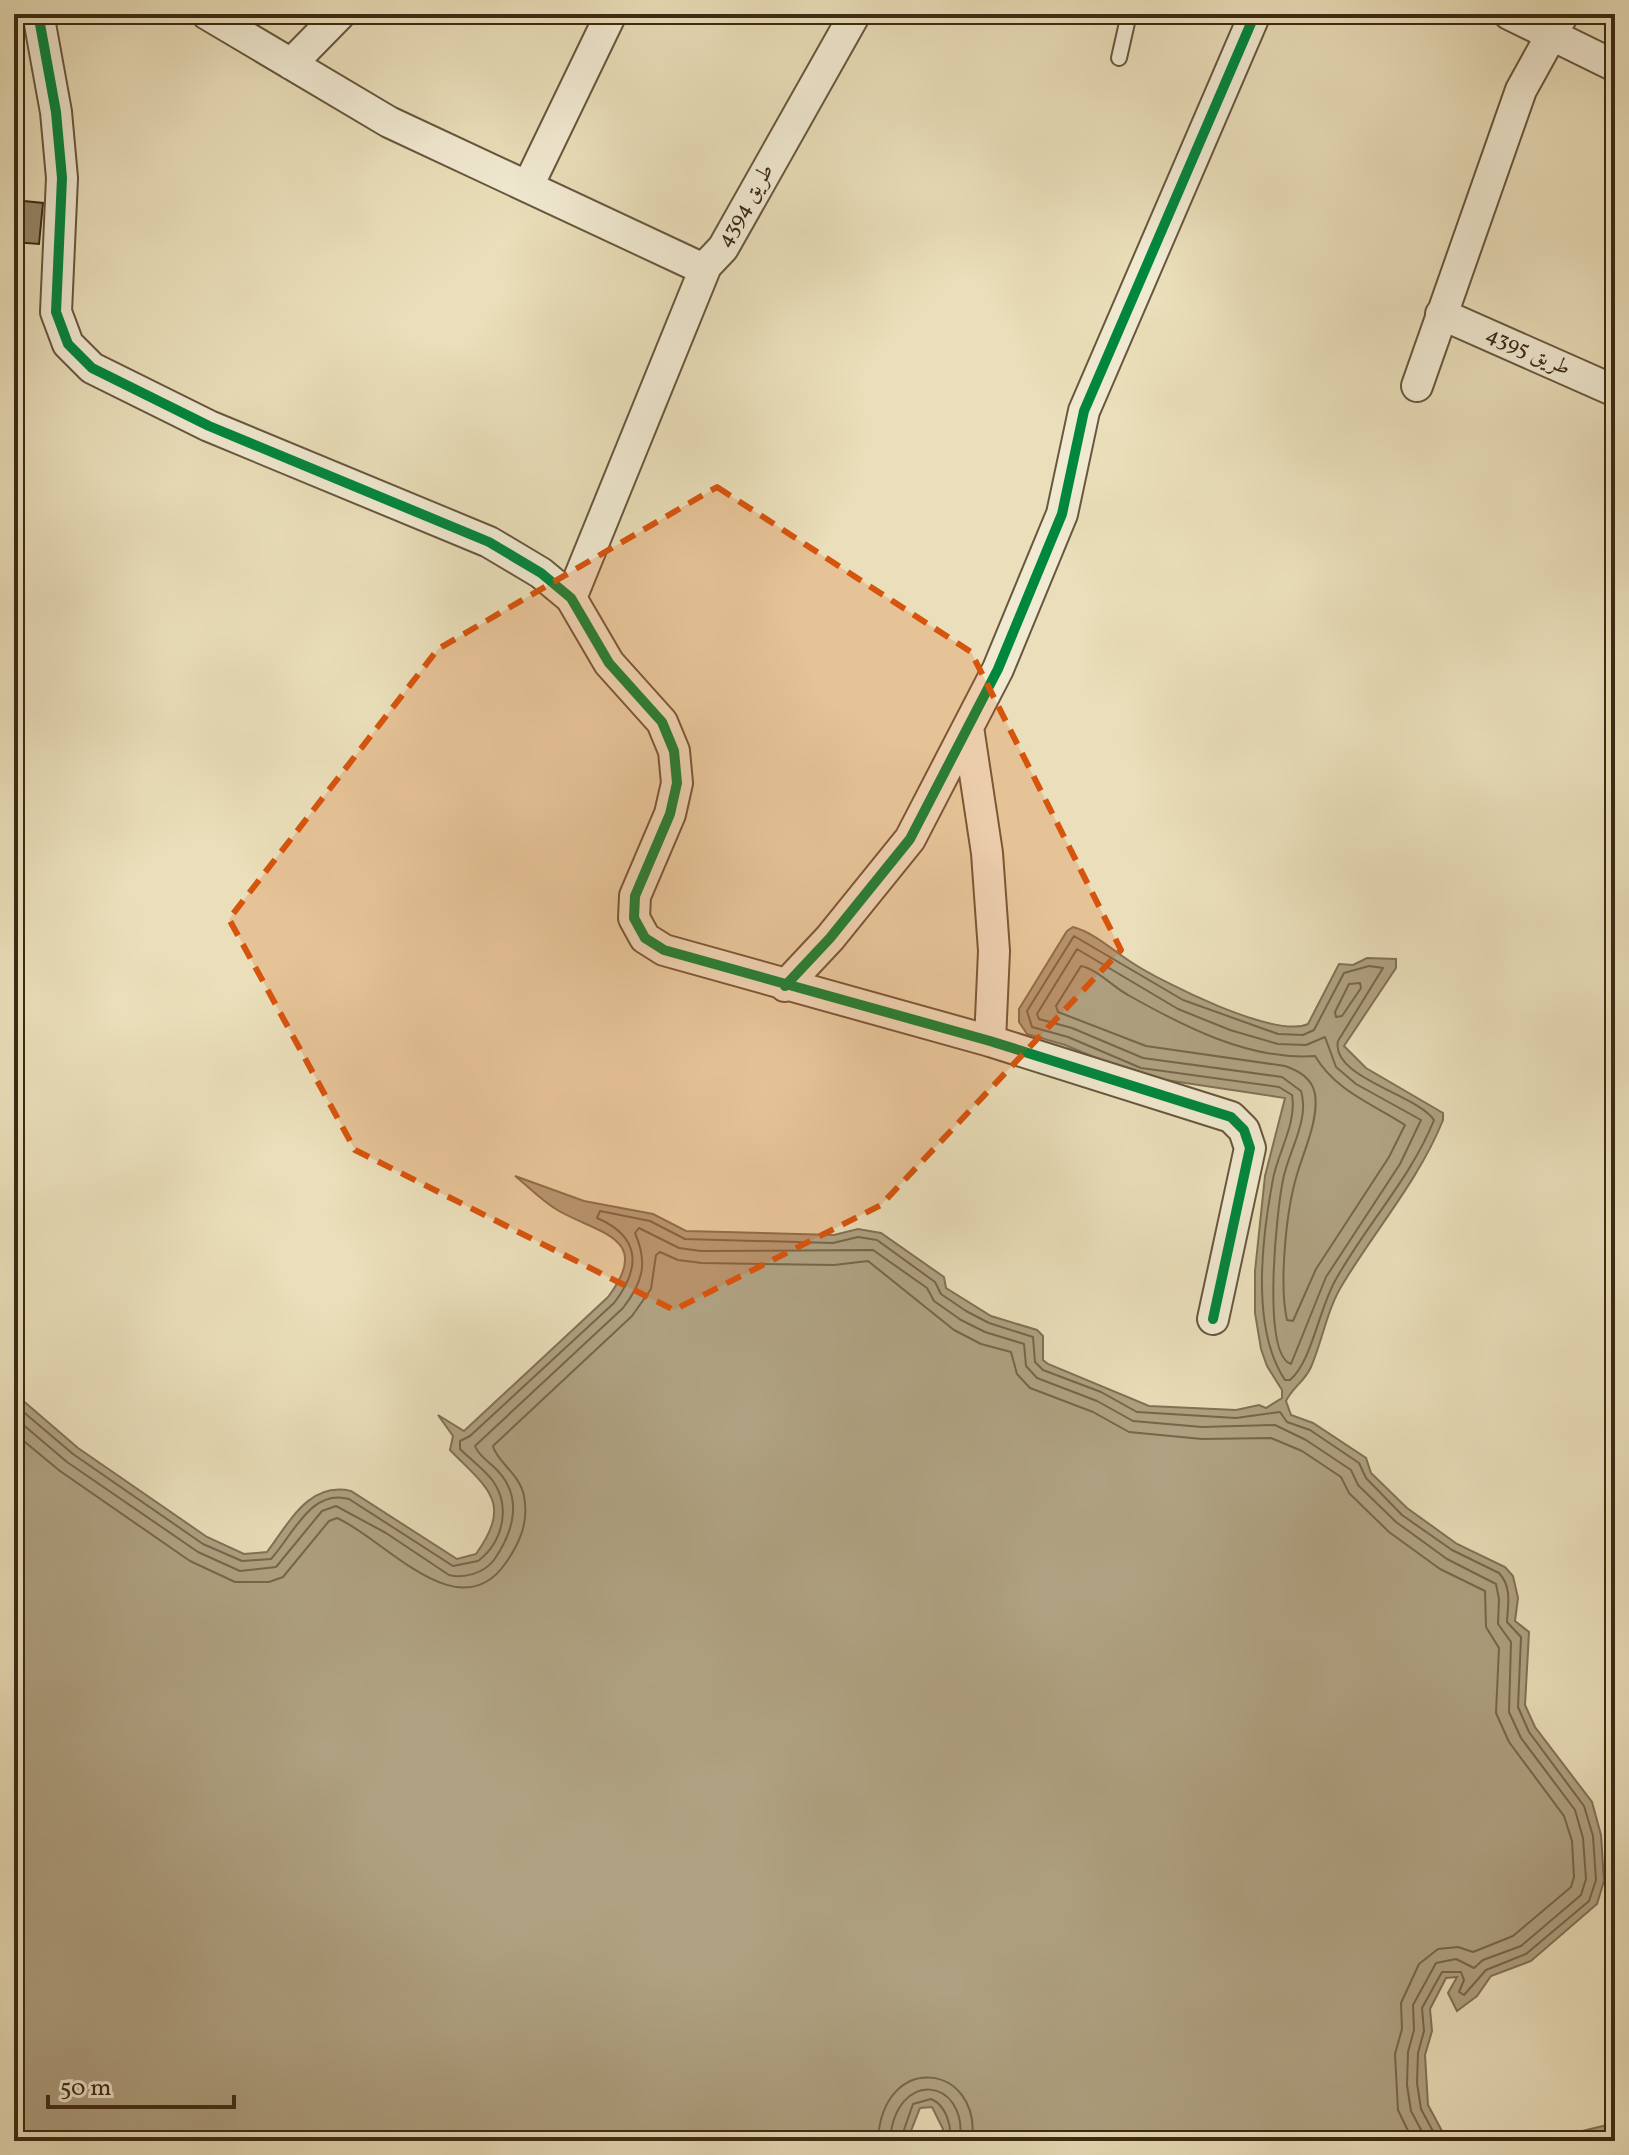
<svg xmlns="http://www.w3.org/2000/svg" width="1629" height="2155" font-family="Vollkorn,Amiri,serif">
	<rect width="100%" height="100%" fill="#eadfba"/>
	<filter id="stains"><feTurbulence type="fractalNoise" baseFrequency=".0025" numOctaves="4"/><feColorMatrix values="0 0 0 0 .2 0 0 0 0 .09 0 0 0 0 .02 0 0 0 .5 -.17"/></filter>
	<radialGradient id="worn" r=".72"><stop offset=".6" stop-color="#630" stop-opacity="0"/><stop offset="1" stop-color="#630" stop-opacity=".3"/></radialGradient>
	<path fill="#afa181" stroke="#817155" stroke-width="2" d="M 1073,927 C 1095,933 1112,950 1131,962 C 1161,982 1275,1039 1308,1024 L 1339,964 L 1353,965 L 1367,958 L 1396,959 L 1396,968 L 1344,1046 L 1366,1068 L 1443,1113 L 1443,1120 C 1420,1178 1376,1229 1344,1282 C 1327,1308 1323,1339 1311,1367 C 1305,1381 1292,1388 1286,1401 L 1291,1415 L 1313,1423 L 1366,1458 L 1371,1473 L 1407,1508 L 1457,1544 L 1505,1567 L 1513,1576 L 1518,1598 L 1515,1621 L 1529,1632 L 1525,1705 L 1535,1727 L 1592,1802 L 1601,1835 L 1604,1881 L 1597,1904 L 1531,1961 L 1491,1976 L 1477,1996 L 1457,2011 L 1448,1993 L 1457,1977 L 1446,1978 L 1430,2009 L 1432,2031 L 1425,2055 L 1428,2105 L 1442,2131 L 1459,2141 L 1525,2139 L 1566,2135 L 1615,2123 L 1615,2141 L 942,2141 L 943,2129 L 932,2107 L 920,2108 L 907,2141 L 14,2141 L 14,1393 L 78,1448 L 207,1537 L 244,1554 L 267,1552 C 289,1523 309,1481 351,1491 L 457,1559 L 476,1554 C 513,1502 488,1489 450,1450 L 453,1436 L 438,1415 L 464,1431 L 608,1297 C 653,1238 600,1234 559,1211 C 543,1202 529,1187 515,1176 L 584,1201 L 653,1214 L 686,1231 L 834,1235 L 858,1229 L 881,1233 L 944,1277 L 946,1288 L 991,1316 L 1037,1330 L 1043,1336 L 1043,1360 L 1048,1364 L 1149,1406 L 1236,1410 L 1259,1405 L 1266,1408 L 1282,1398 L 1282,1390 L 1267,1366 L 1261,1349 L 1255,1313 L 1255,1271 L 1265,1176 L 1285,1098 L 1139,1076 L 1065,1045 L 1027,1034 L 1019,1022 L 1019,1009 L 1067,931 Z"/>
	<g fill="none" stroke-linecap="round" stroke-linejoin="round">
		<path stroke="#76664a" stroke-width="2" d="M 1074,936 L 1183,1000 L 1278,1034 L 1303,1035 L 1314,1030 L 1344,973 L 1369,966 L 1383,968 L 1338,1041 C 1330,1077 1418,1095 1434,1120 C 1411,1178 1365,1226 1335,1281 C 1319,1309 1312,1361 1290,1380 L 1285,1380 C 1251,1329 1262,1237 1273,1179 C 1278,1152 1297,1123 1292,1095 L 1279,1087 L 1141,1068 L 1068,1037 L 1032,1027 L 1027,1011 Z
			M 1077,949 L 1178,1009 L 1230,1030 L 1278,1044 L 1306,1045 L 1325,1037 L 1336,1067 L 1356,1084 L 1421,1120 L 1400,1164 L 1326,1277 L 1291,1364 C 1261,1354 1277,1208 1283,1180 C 1288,1152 1310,1120 1301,1091 L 1282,1077 L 1143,1058 L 1072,1028 L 1039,1019 L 1037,1014 Z
			M 1081,966 C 1097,969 1113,987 1128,995 C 1183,1026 1250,1061 1315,1056 C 1336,1091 1371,1103 1405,1125 L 1389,1157 L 1316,1269 L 1293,1321 L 1287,1320 C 1279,1285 1286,1213 1296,1178 C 1303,1152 1319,1121 1315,1094 C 1312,1078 1299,1071 1285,1066 L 1146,1046 L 1058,1012 L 1056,1006 Z
			M 1360,983 L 1361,988 L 1342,1016 L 1336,1017 L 1335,1012 L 1349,984 Z
			M 14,1404 L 73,1454 L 203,1544 L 242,1561 L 271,1559 C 293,1535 311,1488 349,1499 L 453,1566 L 478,1561 C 503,1542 511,1507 493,1481 C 484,1469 470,1459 460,1449 L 460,1441 L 470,1436 L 614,1303 C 641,1268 641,1237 597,1218 L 600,1211 L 650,1221 L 685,1239 L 833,1243 L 858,1237 L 877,1240 L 935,1282 L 941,1294 L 966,1311 L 989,1323 L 1033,1337 L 1035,1362 L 1043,1370 L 1101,1392 L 1137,1412 L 1236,1418 L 1280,1412 L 1287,1422 L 1310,1430 L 1359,1463 L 1366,1478 L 1402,1515 L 1452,1550 L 1499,1573 C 1512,1587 1508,1604 1507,1622 L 1521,1637 L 1518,1707 L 1529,1732 L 1584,1806 L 1593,1836 L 1596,1880 L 1589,1901 L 1526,1954 L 1486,1970 L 1464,1995 L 1459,1992 L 1464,1980 L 1461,1972 L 1442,1972 L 1422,2008 L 1424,2031 L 1418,2053 L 1417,2083 L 1421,2109 L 1435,2135 L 1443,2141
			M 14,1417 L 67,1462 L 198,1552 L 240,1571 L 276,1567 L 322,1511 L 336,1506 L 386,1533 L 449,1575 C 464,1579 484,1573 494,1560 C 514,1531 524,1496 495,1468 C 488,1461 478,1455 475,1446 L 623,1308 C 643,1282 648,1263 635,1233 L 639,1228 L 679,1248 L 701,1251 L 873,1250 L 927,1288 L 934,1301 L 961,1320 L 985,1332 L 1024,1344 L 1026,1366 L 1037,1378 L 1097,1401 L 1133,1421 L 1202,1427 L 1275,1425 L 1306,1440 L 1351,1470 L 1358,1485 L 1396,1522 L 1447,1559 L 1496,1584 L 1499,1599 L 1498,1624 L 1511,1642 L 1509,1712 L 1521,1738 L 1575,1810 L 1583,1838 L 1586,1879 L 1581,1895 L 1521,1946 L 1483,1960 L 1474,1968 L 1456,1959 L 1436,1963 L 1413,2005 L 1414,2030 L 1408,2052 L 1407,2085 L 1411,2111 L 1427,2141
			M 14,1433 L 60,1471 L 190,1561 L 235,1582 L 269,1582 L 283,1577 L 329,1521 L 337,1518 C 385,1539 458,1630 505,1564 C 520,1543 529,1522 524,1496 C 520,1474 496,1461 493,1446 L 632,1316 L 651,1289 L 656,1255 L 660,1252 L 678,1260 L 702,1263 L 834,1265 L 868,1261 L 954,1330 L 981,1344 L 1011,1352 L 1017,1374 L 1030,1388 L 1093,1412 L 1129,1432 L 1202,1439 L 1271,1438 L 1302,1451 L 1341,1477 L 1349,1493 L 1389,1532 L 1440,1569 L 1485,1591 L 1486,1627 L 1499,1648 L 1496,1713 L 1509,1742 L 1564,1816 L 1572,1841 L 1574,1877 L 1571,1887 L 1513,1936 L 1473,1952 L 1458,1947 L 1438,1949 L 1419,1964 L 1401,2003 L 1402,2029 L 1395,2054 L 1398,2110 L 1413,2141
			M 878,2141 C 882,2050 982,2063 972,2141
			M 890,2141 C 895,2068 968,2077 960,2141
			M 900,2141 L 913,2104 L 931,2099 C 946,2105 952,2126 950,2141"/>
	</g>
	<path fill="#96886a" stroke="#3c2a13" stroke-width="2" d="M 14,200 L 43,203 L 39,244 L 14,242 Z"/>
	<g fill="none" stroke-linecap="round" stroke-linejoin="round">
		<g stroke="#68573d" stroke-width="18">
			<path id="lane" d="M 1119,58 L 1129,14"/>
		</g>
		<g stroke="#68573d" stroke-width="34">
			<path id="street" d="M 207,14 L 389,122 L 697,266 L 706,266 L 723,248 L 855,14
				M 1509,14 L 1615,66
				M 40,24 L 56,112 L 62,178 L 56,312 L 68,344 L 92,368 L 209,426 L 489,542 L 541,573 L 571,598 L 609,663 L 662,722 L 674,751 L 677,783 L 670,814 L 635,896 L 634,918 L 645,938 L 664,950 L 990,1041 L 1231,1117 L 1244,1130 L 1250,1148 L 1213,1319
				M 291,64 L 340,14
				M 528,186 L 611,14
				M 1441,314 L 1615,391
				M 1417,386 L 1521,90 L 1563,14
				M 571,598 L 706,266
				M 968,727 L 987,853 L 994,951 L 990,1041
				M 785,986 L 830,938 L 910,839 L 998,669 L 1062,514 L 1084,411 L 1255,14"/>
		</g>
		<use href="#lane" stroke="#f1ead2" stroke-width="14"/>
		<use href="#street" stroke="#f1ead2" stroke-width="30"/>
		<g stroke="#f1ead2" stroke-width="15">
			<path id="cycleway" d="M 40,24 L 56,112 L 62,178 L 56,312 L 68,344 L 92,368 L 209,426 L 489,542 L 541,573 L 571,598 L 609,663 L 662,722 L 674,751 L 677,783 L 670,814 L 635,896 L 634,918 L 645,938 L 664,950 L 990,1041 L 1231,1117 L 1244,1130 L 1250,1148 L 1213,1319
				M 785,986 L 830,938 L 910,839 L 998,669 L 1062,514 L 1084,411 L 1255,14"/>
		</g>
		<use href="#cycleway" stroke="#00873e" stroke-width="10"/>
	</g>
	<path fill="#d7540d" fill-opacity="0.2" stroke="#d7540d" stroke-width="6" stroke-dasharray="16 10" stroke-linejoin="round" d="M 717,487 L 971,652 L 1121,950 L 881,1205 L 674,1310 L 355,1150 L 229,919 L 438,649 Z"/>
	<g text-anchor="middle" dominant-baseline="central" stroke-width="6" stroke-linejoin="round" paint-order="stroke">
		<g font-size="22" fill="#3c2a13" stroke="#f1ead2">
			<text transform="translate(746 206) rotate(-60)">طريق 4394</text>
			<text transform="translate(1528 352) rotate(24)">طريق 4395</text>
		</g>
	</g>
	<rect width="1629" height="2155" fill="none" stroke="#eadfba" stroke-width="48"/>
	<rect x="16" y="16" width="1597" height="2123" fill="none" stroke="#3c2a13" stroke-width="4"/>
	<rect x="24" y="24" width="1581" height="2107" fill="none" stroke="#3c2a13" stroke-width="2"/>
	<path d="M48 2095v12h186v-12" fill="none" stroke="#3c2a13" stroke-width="4"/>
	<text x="60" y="2095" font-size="24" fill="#3c2a13" stroke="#f1ead2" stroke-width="6" paint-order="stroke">50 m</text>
	<rect width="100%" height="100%" filter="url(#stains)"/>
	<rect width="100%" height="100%" fill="url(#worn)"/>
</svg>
